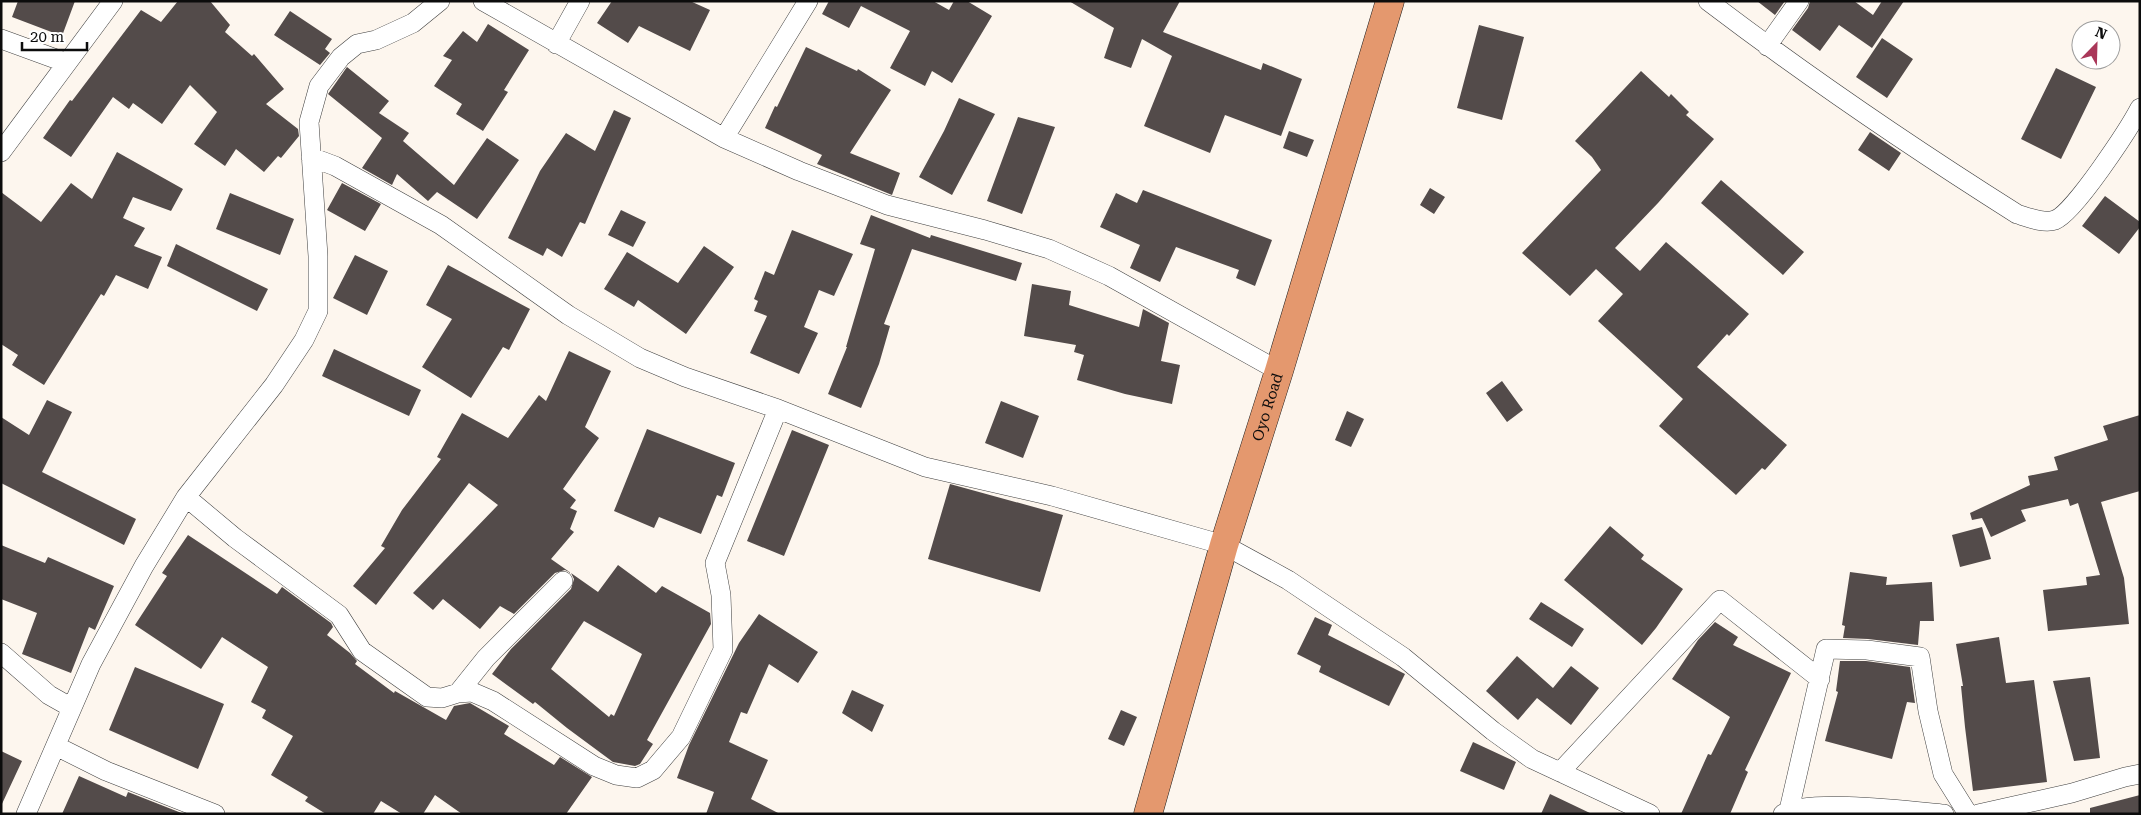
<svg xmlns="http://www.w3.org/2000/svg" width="2141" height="815" font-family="'Roboto Serif',serif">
	<rect width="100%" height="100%" fill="#fdf6ee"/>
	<path fill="#534b4a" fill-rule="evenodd" d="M 18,1 L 75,1 L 62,36 L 12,17 Z
		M 178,1 L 210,1 L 230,25 L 225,32 L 252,56 L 254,54 L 284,89 L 266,104 L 298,129 L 299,136 L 281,158 L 278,156 L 264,172 L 236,149 L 225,166 L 194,144 L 217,112 L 190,85 L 162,124 L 133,103 L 129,109 L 113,97 L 71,157 L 43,138 L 70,100 L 72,101 L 141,10 L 161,22 Z
		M 612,1 L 690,1 L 710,10 L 690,51 L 639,26 L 628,43 L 597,23 Z
		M 829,1 L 933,1 L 949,10 L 954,1 L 967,1 L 992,16 L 952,83 L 932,71 L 925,86 L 890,68 L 910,31 L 861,6 L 849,28 L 822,14 Z
		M 1069,1 L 1180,1 L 1163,32 L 1261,70 L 1263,63 L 1302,79 L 1281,136 L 1225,115 L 1210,153 L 1144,126 L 1172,56 L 1142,39 L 1131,68 L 1104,58 L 1114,28 Z
		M 1757,1 L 1785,1 L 1775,15 Z
		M 1810,1 L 1854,1 L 1873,15 L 1882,1 L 1904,1 L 1872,48 L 1839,25 L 1820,51 L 1792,30 L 1808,8 Z
		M 290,11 L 332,39 L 325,49 L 330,53 L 320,65 L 274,35 Z
		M 488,24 L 529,50 L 504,90 L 508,92 L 483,131 L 456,114 L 462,104 L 434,86 L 452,60 L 443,56 L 463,31 L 477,42 Z
		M 1479,25 L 1524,37 L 1502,120 L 1457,108 Z
		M 1882,38 L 1913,59 L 1887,98 L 1856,77 Z
		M 806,47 L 857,71 L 858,69 L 891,90 L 850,153 L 900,173 L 892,195 L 817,164 L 822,155 L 765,128 L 775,106 L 777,107 Z
		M 347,67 L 389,101 L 379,113 L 409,133 L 403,141 L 454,185 L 487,138 L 519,160 L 477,219 L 437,192 L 428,201 L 397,174 L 392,185 L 362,168 L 382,138 L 328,94 Z
		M 2056,68 L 2096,87 L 2061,159 L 2021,139 Z
		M 1641,71 L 1669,97 L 1671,94 L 1689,112 L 1686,115 L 1714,139 L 1658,203 L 1615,248 L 1640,271 L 1666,242 L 1749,314 L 1729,336 L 1727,334 L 1697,367 L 1787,445 L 1765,470 L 1762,468 L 1736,495 L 1659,426 L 1683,399 L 1598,321 L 1623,294 L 1596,269 L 1570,296 L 1522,253 L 1601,170 L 1592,157 L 1575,141 Z
		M 959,98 L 995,114 L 952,195 L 919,177 L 944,131 Z
		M 614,110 L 631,118 L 585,224 L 580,222 L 562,257 L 547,248 L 543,256 L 508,238 L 540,171 L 566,133 L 595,151 Z
		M 1018,117 L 1055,127 L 1022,214 L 987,201 Z
		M 1289,131 L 1314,140 L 1307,157 L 1283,148 Z
		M 1870,132 L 1901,153 L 1889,171 L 1858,150 Z
		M 117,152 L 183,189 L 171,211 L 133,197 L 123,218 L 145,228 L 134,246 L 162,257 L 148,289 L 116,275 L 104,296 L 101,294 L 44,385 L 12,365 L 18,355 L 1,344 L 1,192 L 41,222 L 71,183 L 92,199 Z
		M 1721,180 L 1804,252 L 1783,275 L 1701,203 Z
		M 342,183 L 381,204 L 365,231 L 327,210 Z
		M 1430,188 L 1445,197 L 1434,214 L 1420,205 Z
		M 1143,190 L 1272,240 L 1255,286 L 1236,278 L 1239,270 L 1176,247 L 1160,282 L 1130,268 L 1140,245 L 1100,227 L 1116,193 L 1137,203 Z
		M 230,193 L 294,219 L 280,255 L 216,229 Z
		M 2105,196 L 2140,222 L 2140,227 L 2119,254 L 2082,226 Z
		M 621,210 L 646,222 L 633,247 L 608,235 Z
		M 871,215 L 930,238 L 931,235 L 1022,263 L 1016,281 L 912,249 L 884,324 L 890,326 L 879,364 L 861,408 L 828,394 L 847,347 L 846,347 L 875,249 L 860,244 Z
		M 792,230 L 853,254 L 834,296 L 819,290 L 804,327 L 818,333 L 799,374 L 750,353 L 767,316 L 754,311 L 758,301 L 754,299 L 765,271 L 774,275 Z
		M 176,244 L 268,289 L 257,311 L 167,266 Z
		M 704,246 L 734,267 L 686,334 L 638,300 L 634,307 L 604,289 L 627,252 L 678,283 Z
		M 355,255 L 388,271 L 367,315 L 333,298 Z
		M 448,265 L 530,309 L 509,350 L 503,347 L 471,398 L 422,367 L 452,319 L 426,305 Z
		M 1032,284 L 1071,291 L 1069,305 L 1139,327 L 1143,309 L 1169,323 L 1161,361 L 1180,365 L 1172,404 L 1125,394 L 1077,380 L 1084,355 L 1074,352 L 1076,345 L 1024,336 Z
		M 334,349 L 421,390 L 409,416 L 322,376 Z
		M 569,351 L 611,371 L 585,427 L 599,438 L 563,489 L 576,500 L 570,508 L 577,511 L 570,529 L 574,532 L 551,559 L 598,592 L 618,565 L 656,593 L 662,586 L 710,613 L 711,624 L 647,740 L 653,744 L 640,764 L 635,766 L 613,762 L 567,728 L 535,702 L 533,704 L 492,674 L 511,649 L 571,589 L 574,579 L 571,573 L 565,570 L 555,573 L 514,614 L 500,606 L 480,629 L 443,599 L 433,610 L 413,593 L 498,505 L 469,483 L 376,605 L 353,586 L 385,548 L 381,546 L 402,510 L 441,459 L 437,457 L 462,413 L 508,438 L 539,395 L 546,401 ZM 584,621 L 642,654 L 614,716 L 611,714 L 609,717 L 551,669 Z
		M 1502,381 L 1523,410 L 1507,422 L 1486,393 Z
		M 47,400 L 72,412 L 42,472 L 136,519 L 124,545 L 1,483 L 1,417 L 29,435 Z
		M 1001,401 L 1039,416 L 1023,458 L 985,443 Z
		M 1347,411 L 1364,419 L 1351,447 L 1335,440 Z
		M 2140,415 L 2140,491 L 2101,502 L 2124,578 L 2129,624 L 2048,631 L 2043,590 L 2087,585 L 2086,577 L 2100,575 L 2078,503 L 2070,506 L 2068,499 L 2021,510 L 2026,521 L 1991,537 L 1982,518 L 1972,520 L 1970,513 L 2030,485 L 2028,476 L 2058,470 L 2054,457 L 2108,440 L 2103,426 Z
		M 647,429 L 735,463 L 722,497 L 717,495 L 701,534 L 659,517 L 654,528 L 614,511 Z
		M 792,430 L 829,445 L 784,556 L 747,541 Z
		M 950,484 L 1063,515 L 1040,592 L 928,559 Z
		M 1610,526 L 1644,555 L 1641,559 L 1683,589 L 1656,628 L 1642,645 L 1564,580 Z
		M 1982,527 L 1991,559 L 1960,567 L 1952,535 Z
		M 188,535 L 277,594 L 282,587 L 331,623 L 333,627 L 327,635 L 350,653 L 357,661 L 355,664 L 394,693 L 395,691 L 446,720 L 454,706 L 470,703 L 509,726 L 504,734 L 554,765 L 560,757 L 592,777 L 566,814 L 462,814 L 435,795 L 423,814 L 402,814 L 381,801 L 373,814 L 326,814 L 305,801 L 308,797 L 271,775 L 293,736 L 262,718 L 266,710 L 251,702 L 268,667 L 222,637 L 201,669 L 135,625 L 167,576 L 162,573 Z
		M 1,545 L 45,563 L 48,557 L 114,586 L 95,630 L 89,627 L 71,673 L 22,654 L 37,613 L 1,599 Z
		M 1850,572 L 1887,577 L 1886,585 L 1932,582 L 1934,621 L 1920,621 L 1918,645 L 1868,639 L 1843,638 L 1845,626 L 1842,625 Z
		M 1541,602 L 1584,629 L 1572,647 L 1529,619 Z
		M 759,614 L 818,652 L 798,683 L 769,664 L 747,714 L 741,712 L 729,742 L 768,760 L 751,799 L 780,814 L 706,814 L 714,792 L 677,778 L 689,745 L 739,643 Z
		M 1315,617 L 1332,625 L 1328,635 L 1405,674 L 1389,706 L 1319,672 L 1321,666 L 1297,654 Z
		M 1715,622 L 1738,637 L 1733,645 L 1791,673 L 1745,770 L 1748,772 L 1730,814 L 1681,814 L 1708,754 L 1711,755 L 1730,717 L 1672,679 L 1698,640 Z
		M 1999,637 L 2006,683 L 2034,680 L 2047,782 L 1973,791 L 1965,727 L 1961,686 L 1963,686 L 1956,644 Z
		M 1517,656 L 1553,688 L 1571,666 L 1599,688 L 1571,725 L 1537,698 L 1518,720 L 1486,691 Z
		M 1840,661 L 1866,661 L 1910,667 L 1915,703 L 1907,702 L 1892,759 L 1825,741 L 1838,692 L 1836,691 Z
		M 135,667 L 224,704 L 198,769 L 109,730 Z
		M 2090,677 L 2100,758 L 2074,761 L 2053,681 Z
		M 852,690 L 884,705 L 872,732 L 842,713 Z
		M 1121,710 L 1137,717 L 1124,746 L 1108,739 Z
		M 1473,742 L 1516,762 L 1504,790 L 1460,771 Z
		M 1,751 L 22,761 L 1,806 Z
		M 79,776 L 126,797 L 128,792 L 184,814 L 62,814 Z
		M 1550,794 L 1592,814 L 1541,814 Z
		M 2140,795 L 2140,814 L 2090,814 L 2090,808 Z"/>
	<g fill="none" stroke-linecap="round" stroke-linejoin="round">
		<g stroke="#3f3f3f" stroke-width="20">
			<path id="minor" d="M 483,1 L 724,138 L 799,171 L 887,205 L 985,230 L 1049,249 L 1109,276 L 1279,371
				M 1708,1 C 1808,77 1911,147 2017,214 C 2027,217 2044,224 2055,220 C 2074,213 2129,129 2140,108
				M 1,39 L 67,63
				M 556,44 L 580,1
				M 1767,46 L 1799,1
				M 724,138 L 808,1
				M 1,152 L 113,1
				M 311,157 L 335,166 L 441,225 L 568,315 L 640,358 L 685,377 L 778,409 L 925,467 L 1052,496 L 1224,545 L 1288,580 L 1403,657 L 1493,731 L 1532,759 L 1650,814
				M 186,497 L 235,538 L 339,615 L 362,651 L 427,697 L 442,698 L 458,693 L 472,692 L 493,701 L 594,766 L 616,775 L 637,778 L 653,770 L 681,737 L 723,650 L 721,595 L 715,563 L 778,409
				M 1,653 L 49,695 L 72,708
				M 458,693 L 486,658 L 563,581
				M 56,746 L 106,771 L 215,814
				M 1560,772 L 1720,600 L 1820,679
				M 1789,810 L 1826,649 L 1867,650 L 1920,657 L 1928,711 L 1943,774 L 1968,814
				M 26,814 L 91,664 L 144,566 L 186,497 L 274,385 L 304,340 L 318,311 L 318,256 L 309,122 L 319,86 L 341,57 L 357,44 L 376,40 L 413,23 L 440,1
				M 1783,814 C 1806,798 1911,811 1944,814
				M 1978,814 L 2072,793 L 2125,777 L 2140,774"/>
		</g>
		<g stroke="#1d1d1d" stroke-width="29">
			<g id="trunk">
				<path id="s1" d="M 1148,814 L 1224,545 L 1279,371 L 1390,1"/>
			</g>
		</g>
		<use href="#minor" stroke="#fff" stroke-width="19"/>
		<use href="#trunk" stroke="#e4986e" stroke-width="28"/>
	</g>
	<g text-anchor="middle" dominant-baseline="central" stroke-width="5" stroke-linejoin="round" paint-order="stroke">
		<g font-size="15" fill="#0c0c0c" stroke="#fff">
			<text stroke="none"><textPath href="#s1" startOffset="424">Oyo Road</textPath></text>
		</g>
	</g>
	<rect width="2141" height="815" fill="none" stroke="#0c0c0c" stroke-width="5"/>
	<g transform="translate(2096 45) rotate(23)"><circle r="24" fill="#ffffff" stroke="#9e9e9e"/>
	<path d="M0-4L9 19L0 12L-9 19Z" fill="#aa3759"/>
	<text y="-8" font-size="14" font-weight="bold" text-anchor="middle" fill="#0c0c0c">N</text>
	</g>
	<path d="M22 42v8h65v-8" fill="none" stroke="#0c0c0c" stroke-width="2.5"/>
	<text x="30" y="42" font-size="15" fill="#0c0c0c" stroke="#ffffff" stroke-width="4" paint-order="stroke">20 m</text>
</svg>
